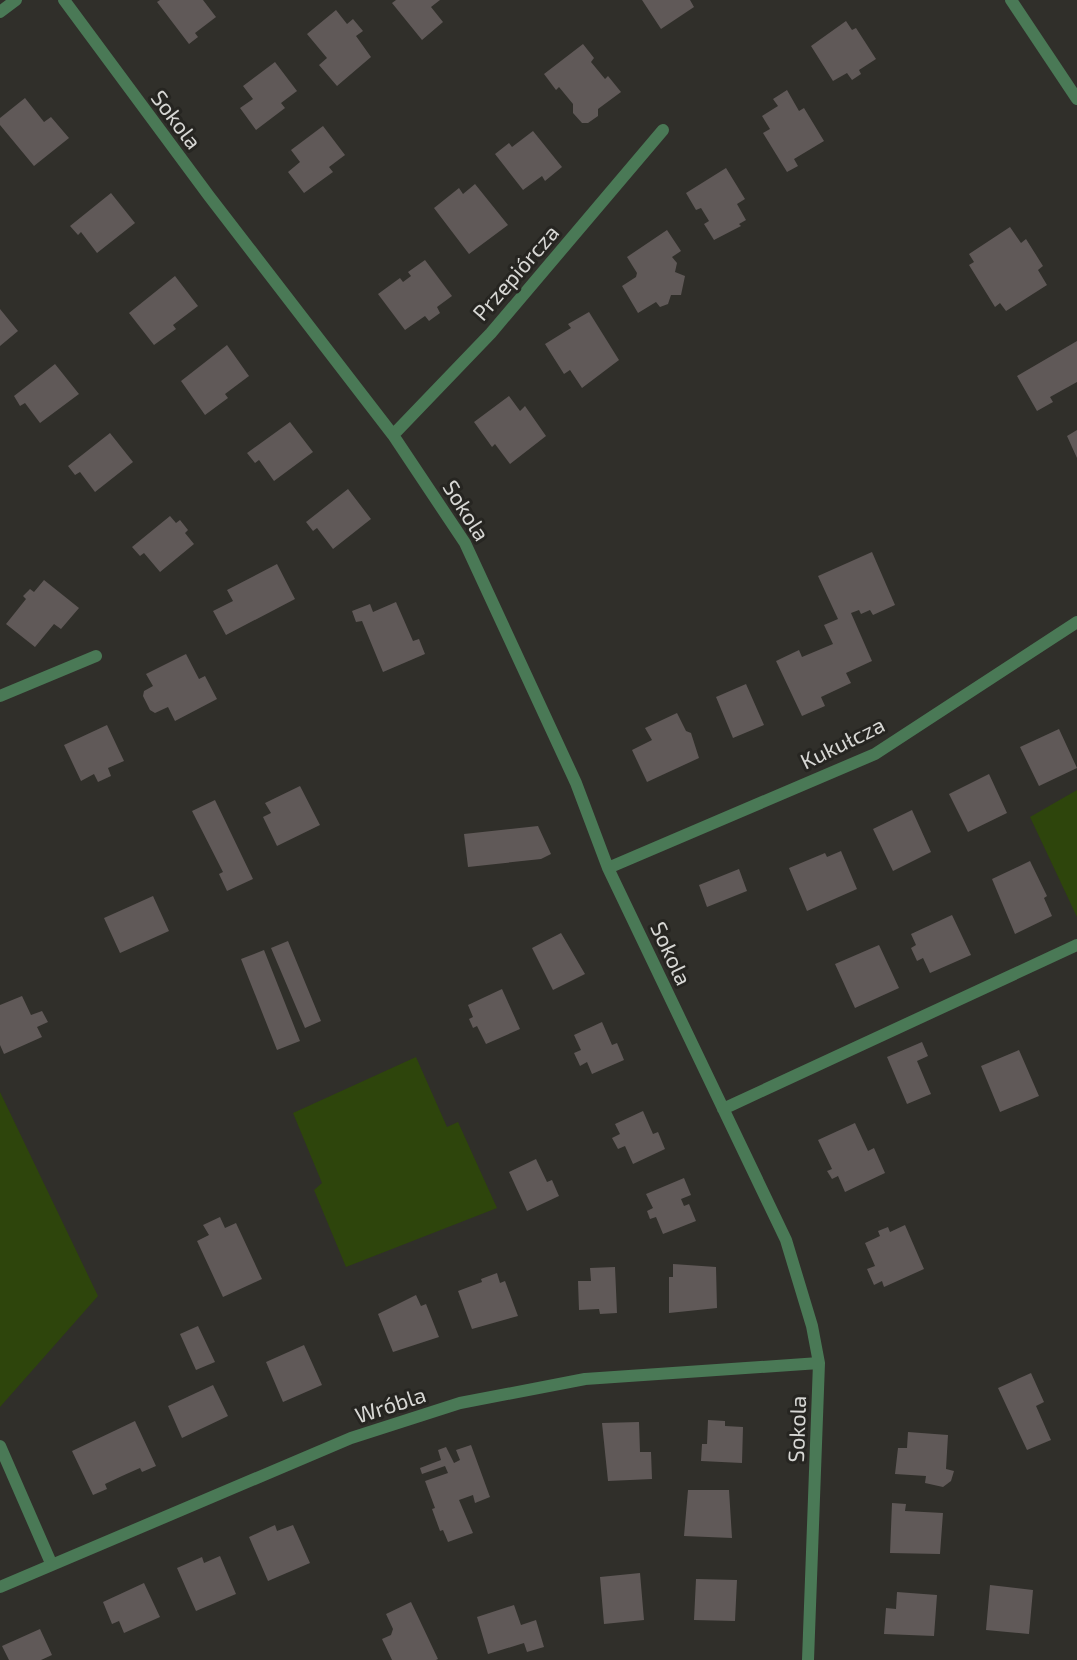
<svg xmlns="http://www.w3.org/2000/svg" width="1077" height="1660" font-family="'Exo 2',sans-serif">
	<rect width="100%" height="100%" fill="#302f2a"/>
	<path fill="#2e450c" d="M 1077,790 L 1077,917 L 1030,817 Z
		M 416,1057 L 447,1127 L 458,1122 L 497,1208 L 346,1267 L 314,1190 L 322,1183 L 293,1113 Z
		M 0,1092 L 98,1296 L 0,1407 Z"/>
	<path fill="#605958" d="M 160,0 L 203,0 L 216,17 L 195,33 L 198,37 L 189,44 L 157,2 Z
		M 396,0 L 440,0 L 431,7 L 443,22 L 422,40 L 392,3 Z
		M 642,0 L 690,0 L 694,7 L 661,29 Z
		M 336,10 L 347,24 L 353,19 L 363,31 L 356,36 L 371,57 L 337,86 L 319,65 L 327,58 L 307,34 Z
		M 846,21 L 852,30 L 856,28 L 876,59 L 859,70 L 861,74 L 852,80 L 847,73 L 833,81 L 811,46 Z
		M 583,44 L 594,58 L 591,62 L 605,79 L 608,76 L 621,92 L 598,109 L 598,116 L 588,123 L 582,123 L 573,113 L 573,104 L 559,87 L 556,90 L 544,74 Z
		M 275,62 L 297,91 L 281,103 L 285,108 L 256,130 L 240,108 L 253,99 L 243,86 Z
		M 787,90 L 799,111 L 804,108 L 824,141 L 794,159 L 798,166 L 787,172 L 763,133 L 770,129 L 762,116 L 778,106 L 773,99 Z
		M 25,98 L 44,122 L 51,117 L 69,138 L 34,166 L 0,125 L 0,118 Z
		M 323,126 L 345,155 L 329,167 L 333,172 L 304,193 L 288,172 L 300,162 L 291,150 Z
		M 533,131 L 562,167 L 545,181 L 542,176 L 523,190 L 495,154 L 509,143 L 512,147 Z
		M 726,168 L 745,199 L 737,204 L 746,220 L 739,224 L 741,226 L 714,240 L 704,224 L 709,221 L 701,208 L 696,210 L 686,193 Z
		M 475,184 L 508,225 L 469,254 L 434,208 L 459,188 L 463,194 Z
		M 111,193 L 135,223 L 97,253 L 81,232 L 78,235 L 70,226 Z
		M 1010,227 L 1021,243 L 1026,239 L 1043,266 L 1038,270 L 1047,285 L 1006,311 L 1000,303 L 995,307 L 969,265 L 974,262 L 969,254 Z
		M 667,230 L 681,251 L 672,257 L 677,263 L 675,272 L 685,276 L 681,295 L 671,295 L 668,304 L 660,307 L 656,302 L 638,313 L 622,286 L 636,277 L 637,273 L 627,257 Z
		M 425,260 L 452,296 L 437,307 L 440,313 L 429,321 L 425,316 L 405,330 L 378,294 L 400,278 L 403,282 L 411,276 L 408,272 Z
		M 175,276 L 198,306 L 173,325 L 176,329 L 154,345 L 129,313 Z
		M 0,309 L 18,331 L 0,346 Z
		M 589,312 L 619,360 L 582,388 L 570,370 L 564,374 L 545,344 L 571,328 L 568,324 Z
		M 1077,341 L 1077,382 L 1050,397 L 1053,402 L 1037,411 L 1017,376 Z
		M 227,345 L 249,376 L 225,394 L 228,398 L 205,415 L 181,381 Z
		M 55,364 L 79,394 L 40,423 L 25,403 L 20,406 L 14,396 Z
		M 509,396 L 520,411 L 525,406 L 546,436 L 510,464 L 495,444 L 492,447 L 474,422 Z
		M 290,422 L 313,452 L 274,481 L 259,460 L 255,463 L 247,453 Z
		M 1077,430 L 1077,458 L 1067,436 Z
		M 110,433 L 133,462 L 95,492 L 80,472 L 75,475 L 68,466 Z
		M 348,489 L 371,519 L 333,549 L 317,528 L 313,531 L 306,522 Z
		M 170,516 L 176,523 L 180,520 L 188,530 L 185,533 L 194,544 L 160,572 L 144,553 L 140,556 L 132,547 Z
		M 872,552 L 895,605 L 873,615 L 870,610 L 861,614 L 859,610 L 851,613 L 872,661 L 846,673 L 851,683 L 821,697 L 825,706 L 802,716 L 776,661 L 799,650 L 802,657 L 833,644 L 824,625 L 838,619 L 818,576 Z
		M 277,564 L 295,599 L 226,635 L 213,611 L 233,601 L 227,590 Z
		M 44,580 L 79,608 L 61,629 L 54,624 L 35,647 L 6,624 L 26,599 L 23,596 L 30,589 L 34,592 Z
		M 396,602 L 413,641 L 419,639 L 425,654 L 383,672 L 362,621 L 356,622 L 352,611 L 370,604 L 373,612 Z
		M 186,654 L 199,679 L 205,676 L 217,699 L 175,721 L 168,707 L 155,713 L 150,710 L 143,696 L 144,691 L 153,686 L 146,674 Z
		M 746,684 L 764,725 L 733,738 L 716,697 Z
		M 677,713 L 686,731 L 691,733 L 699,758 L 647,782 L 632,750 L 652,740 L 645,728 Z
		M 107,725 L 124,761 L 108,768 L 111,776 L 98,782 L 94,774 L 81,781 L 64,745 Z
		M 1059,729 L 1077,768 L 1039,786 L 1020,747 Z
		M 989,774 L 1007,813 L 968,832 L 949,794 Z
		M 300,786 L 320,825 L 277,846 L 263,817 L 271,813 L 265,803 Z
		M 215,800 L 253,879 L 227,891 L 219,874 L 223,872 L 192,811 Z
		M 912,810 L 931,852 L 893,871 L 873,829 Z
		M 538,826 L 551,854 L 541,859 L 468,867 L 464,834 Z
		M 841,851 L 857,889 L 807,911 L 789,868 L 825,853 L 827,857 Z
		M 1030,861 L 1047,896 L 1044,898 L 1052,916 L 1015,934 L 992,879 Z
		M 739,869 L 747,891 L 707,907 L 699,885 Z
		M 153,896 L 169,931 L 120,953 L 104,918 Z
		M 952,915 L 971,955 L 930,973 L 923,958 L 917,961 L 911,948 L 916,945 L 911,934 Z
		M 561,933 L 585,974 L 553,990 L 532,948 Z
		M 288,941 L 321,1021 L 305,1028 L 271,948 Z
		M 879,945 L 899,988 L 855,1008 L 835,964 Z
		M 264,950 L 300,1041 L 277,1050 L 241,959 Z
		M 502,989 L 520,1029 L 486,1044 L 477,1026 L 473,1028 L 469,1019 L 473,1017 L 468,1005 Z
		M 22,996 L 31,1015 L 42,1011 L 48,1022 L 37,1027 L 42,1037 L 4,1054 L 0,1045 L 0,1005 Z
		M 602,1022 L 612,1045 L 617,1043 L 624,1060 L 592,1074 L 587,1062 L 580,1066 L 574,1053 L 581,1050 L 574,1035 Z
		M 922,1042 L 928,1056 L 917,1061 L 931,1094 L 907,1104 L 887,1057 Z
		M 1019,1050 L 1039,1096 L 1000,1112 L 981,1066 Z
		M 643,1111 L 653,1134 L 658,1132 L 665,1149 L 633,1164 L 625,1146 L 618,1149 L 612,1138 L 620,1134 L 615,1124 Z
		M 855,1123 L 868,1151 L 874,1148 L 885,1173 L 845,1192 L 838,1176 L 832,1179 L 827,1171 L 832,1169 L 818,1140 Z
		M 536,1159 L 547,1182 L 552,1180 L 559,1196 L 527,1211 L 509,1172 Z
		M 684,1178 L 691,1195 L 681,1199 L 684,1206 L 689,1204 L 696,1221 L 663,1234 L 656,1217 L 650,1219 L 647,1211 L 653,1208 L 646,1194 Z
		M 220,1217 L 225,1228 L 236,1223 L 262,1279 L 223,1297 L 197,1241 L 209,1235 L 203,1225 Z
		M 905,1225 L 924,1269 L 884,1287 L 882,1281 L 874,1285 L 867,1269 L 875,1266 L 865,1243 L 880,1236 L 878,1231 L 888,1227 L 890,1232 Z
		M 673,1264 L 716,1267 L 717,1308 L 669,1313 L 669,1277 L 673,1277 Z
		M 615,1267 L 617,1313 L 600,1314 L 599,1309 L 579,1310 L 578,1281 L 591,1281 L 590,1268 Z
		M 497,1273 L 500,1283 L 505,1281 L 518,1316 L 472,1329 L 458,1291 L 482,1282 L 481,1279 Z
		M 416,1295 L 421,1306 L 426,1304 L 439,1337 L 393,1352 L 378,1314 Z
		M 198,1326 L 215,1362 L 196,1370 L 180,1334 Z
		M 304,1345 L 322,1385 L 283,1402 L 266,1362 Z
		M 1031,1373 L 1044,1402 L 1036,1406 L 1051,1440 L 1027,1450 L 998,1388 Z
		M 213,1385 L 228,1416 L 182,1438 L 168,1406 Z
		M 708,1420 L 725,1421 L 725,1426 L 743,1427 L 742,1463 L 701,1461 L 702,1444 L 707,1444 Z
		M 135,1421 L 156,1466 L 142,1472 L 140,1468 L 122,1476 L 105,1484 L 107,1489 L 93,1495 L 72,1451 Z
		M 639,1422 L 640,1452 L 651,1452 L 652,1479 L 608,1481 L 602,1423 Z
		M 908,1432 L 948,1435 L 946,1469 L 954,1471 L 951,1481 L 943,1487 L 925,1483 L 926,1476 L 895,1474 L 898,1448 L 907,1448 Z
		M 471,1445 L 490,1497 L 475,1503 L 473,1495 L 459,1500 L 473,1533 L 448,1542 L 443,1530 L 440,1531 L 432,1509 L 435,1508 L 425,1481 L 448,1473 L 445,1466 L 422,1474 L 420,1468 L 441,1460 L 438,1450 L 446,1447 L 454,1463 L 460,1460 L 456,1450 Z
		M 688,1490 L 729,1490 L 732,1538 L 684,1536 Z
		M 892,1503 L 906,1504 L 905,1511 L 943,1513 L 940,1554 L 890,1553 Z
		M 275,1525 L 277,1531 L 293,1525 L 310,1563 L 268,1581 L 249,1537 Z
		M 220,1556 L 236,1594 L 196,1611 L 177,1568 L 202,1557 L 204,1563 Z
		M 640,1573 L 644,1620 L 604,1624 L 600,1577 Z
		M 696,1579 L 737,1580 L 735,1621 L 694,1620 Z
		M 144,1583 L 160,1617 L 124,1633 L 119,1621 L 112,1624 L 103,1602 Z
		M 990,1585 L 1033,1590 L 1029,1634 L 986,1630 Z
		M 897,1592 L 937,1595 L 934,1636 L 884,1634 L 886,1608 L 896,1609 Z
		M 411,1602 L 438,1659 L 436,1660 L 392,1660 L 382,1639 L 391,1635 L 393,1629 L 386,1614 Z
		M 514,1605 L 521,1625 L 536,1620 L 544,1647 L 527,1652 L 524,1643 L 488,1654 L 477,1617 Z
		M 40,1629 L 52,1655 L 41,1660 L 9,1660 L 2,1646 Z"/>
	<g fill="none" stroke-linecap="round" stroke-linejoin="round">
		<path stroke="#4a7956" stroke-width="12" d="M 0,1446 L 51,1563"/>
		<path stroke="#4a7956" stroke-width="12" d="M 64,0 L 209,196 L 393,435 L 465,543 L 576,783 L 608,868 L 786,1240 L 812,1326 L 819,1363 L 808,1660
			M 1011,0 L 1077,99
			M 0,12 L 16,0
			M 393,435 L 491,333 L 663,130
			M 0,696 L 96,656
			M 608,868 L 875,754 L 1077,622
			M 723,1109 L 1077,945
			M 0,1587 L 351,1438 L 460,1403 L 585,1379 L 819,1363"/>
	</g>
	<g text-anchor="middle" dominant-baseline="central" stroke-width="6" stroke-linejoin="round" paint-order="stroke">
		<g font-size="22" fill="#d7d7d4" stroke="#262521">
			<text transform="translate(177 119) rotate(53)">Sokola</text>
			<text transform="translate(515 272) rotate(-49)">Przepiórcza</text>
			<text transform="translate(467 510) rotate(58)">Sokola</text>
			<text transform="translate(842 742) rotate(-26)">Kukułcza</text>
			<text transform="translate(672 953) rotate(65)">Sokola</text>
			<text transform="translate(390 1404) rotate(-18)">Wróbla</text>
			<text transform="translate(796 1429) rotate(-88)">Sokola</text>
		</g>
	</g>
</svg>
